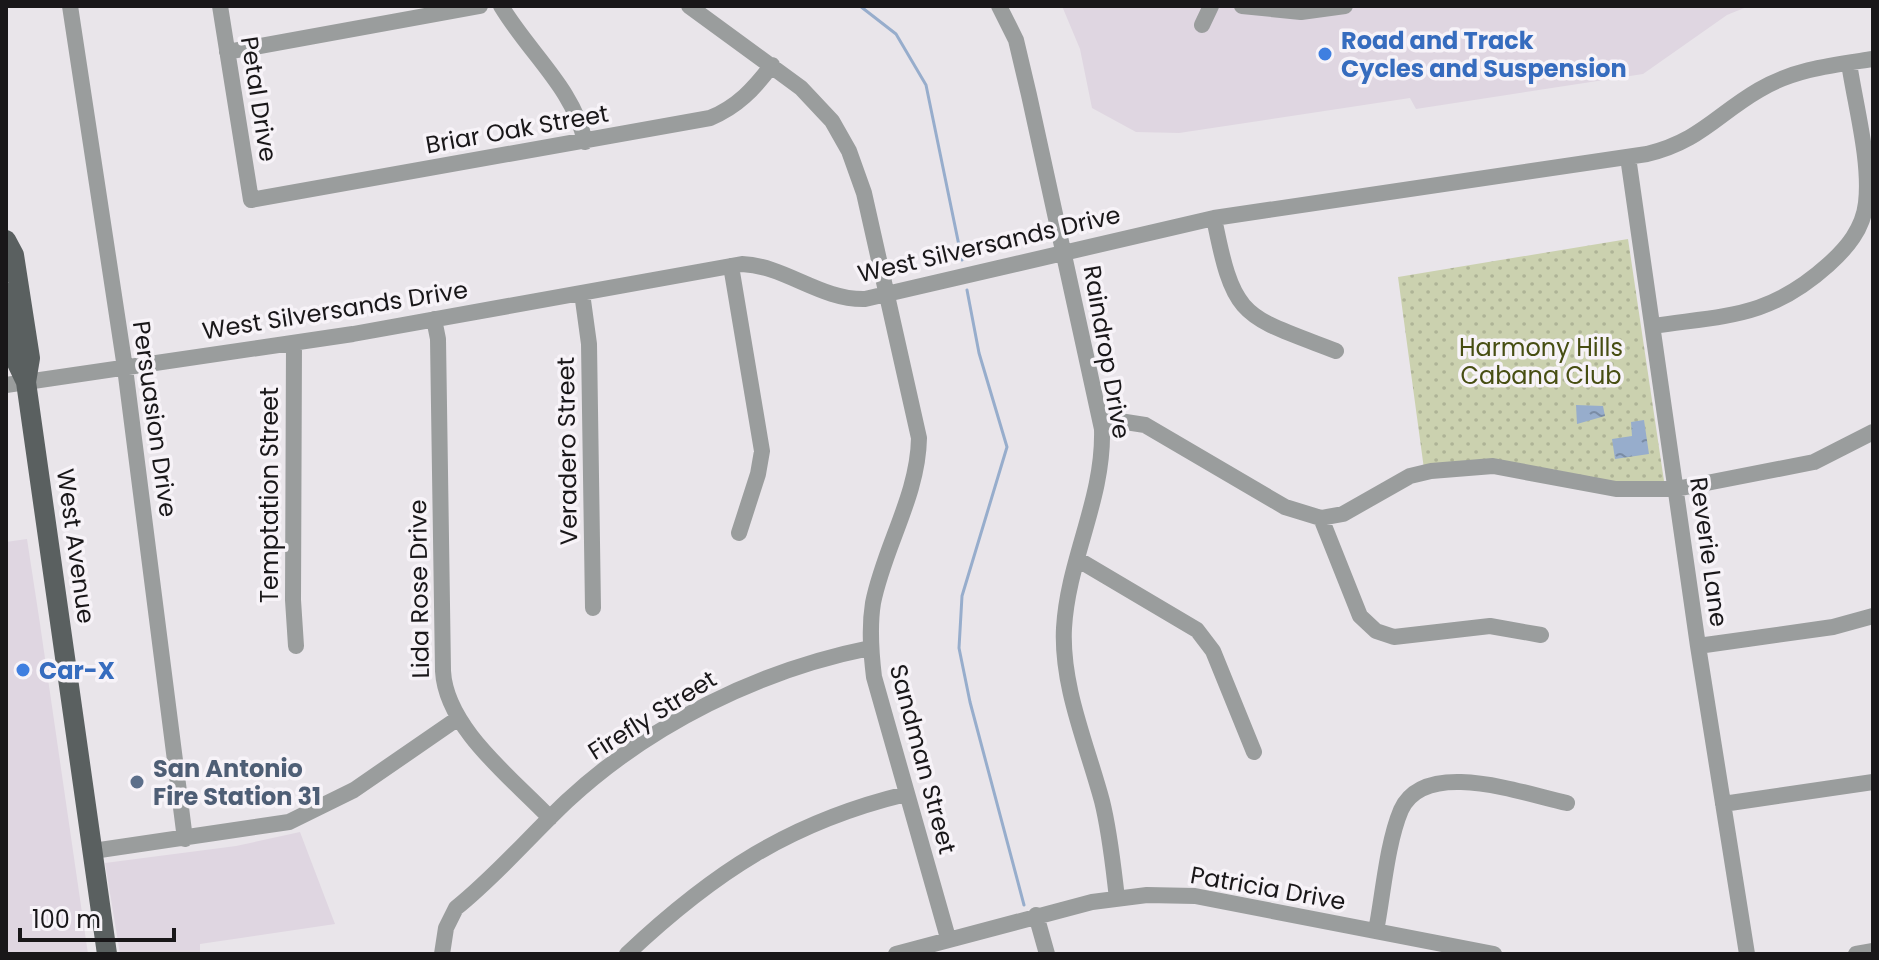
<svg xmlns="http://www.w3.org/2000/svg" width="1879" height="960" font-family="Poppins,sans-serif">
	<defs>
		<pattern id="park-dots" width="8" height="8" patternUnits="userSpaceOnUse" patternTransform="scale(2)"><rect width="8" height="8" fill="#cbd1af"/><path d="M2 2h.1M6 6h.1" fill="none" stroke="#aeb396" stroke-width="1.8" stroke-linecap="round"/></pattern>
		<pattern id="water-ripples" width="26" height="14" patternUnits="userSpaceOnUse" patternTransform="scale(2)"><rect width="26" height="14" fill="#97adcc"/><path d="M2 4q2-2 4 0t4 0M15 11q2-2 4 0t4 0" fill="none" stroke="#7a8ca5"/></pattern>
	</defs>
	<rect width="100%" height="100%" fill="#e9e5ea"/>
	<path fill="#dfd6e1" d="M 1062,6 L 1749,6 L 1727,15 L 1643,74 L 1416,109 L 1410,98 L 1179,133 L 1136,132 L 1092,108 L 1080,49 Z
		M 27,539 L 40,624 L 88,954 L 6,954 L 6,542 Z
		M 300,832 L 335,924 L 200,944 L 200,954 L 120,954 L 105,863 L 236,846 Z"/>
	<path fill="url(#park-dots)" d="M 1628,239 L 1664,481 L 1632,486 L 1550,469 L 1424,469 L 1398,277 Z"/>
	<path fill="url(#water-ripples)" d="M 1576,405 L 1603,406 L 1605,416 L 1577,424 Z
		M 1644,420 L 1649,454 L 1615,459 L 1612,439 L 1632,436 L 1631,422 Z"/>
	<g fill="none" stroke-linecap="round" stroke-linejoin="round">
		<path stroke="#97adcc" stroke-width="3" d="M 860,6 L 896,34 L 926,85 L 962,260
			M 967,290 L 979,353 L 1007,447 L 962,596 L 959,648 L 970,702 L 1024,905"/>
		<path stroke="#9a9d9d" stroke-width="16" d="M 70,6 L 125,368 L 185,839
			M 220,6 L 251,200 L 710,118 C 737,107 754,89 772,65
			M 501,6 C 529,53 574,89 585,142
			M 689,6 L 801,88 L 832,121 L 849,151 L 864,193 L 919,438 C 918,496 884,547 873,603 C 869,628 871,652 874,677 L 948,938
			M 999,6 L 1016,40 L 1029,95 L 1102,429 C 1104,499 1068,559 1064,628 C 1061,686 1087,745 1102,801 C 1110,833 1113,865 1117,898
			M 1242,6 L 1301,12 L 1345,6
			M 1202,25 L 1211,6
			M 227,52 L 480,6
			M 1628,157 L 1698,646 L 1747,954
			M 1214,218 C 1234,320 1242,315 1336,351
			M 731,266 L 762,451 L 758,474 L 739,533
			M 582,293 L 589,344 L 593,608
			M 434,319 L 438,339 L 443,671 C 446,728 512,778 550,818
			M 1653,326 C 1727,315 1769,318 1828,265 C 1847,248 1863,229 1866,203 C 1871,162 1855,104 1849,63
			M 294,343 L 293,600 L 296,646
			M 6,385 L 353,334 L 742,264 C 786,266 820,300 865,299 L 1214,218 L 1647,154 C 1700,141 1716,115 1759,90 C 1794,69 1834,65 1873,59
			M 1100,418 L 1145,425 L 1285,507 L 1321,518 L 1343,514 L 1410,476 L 1431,471 L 1493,466 L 1616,489 L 1676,489 L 1814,462 L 1873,432
			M 1321,518 L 1360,616 L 1376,631 L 1394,637 L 1490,626 L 1541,635
			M 1077,559 L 1197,630 L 1213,651 L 1254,752
			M 1698,646 L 1833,627 L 1873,616
			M 1723,804 L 1873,782
			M 93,851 L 289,822 L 354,790 L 457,719
			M 1036,915 L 1047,954
			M 1376,931 C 1383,895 1387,843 1401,810 C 1425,757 1524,794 1567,803
			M 442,954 L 446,928 L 456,908 C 496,876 530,836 567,801 C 650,724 760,670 870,648
			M 627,954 C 713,873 790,822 906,794
			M 896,954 L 1092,902 L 1147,895 L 1195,896 L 1494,954
			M 1856,954 L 1873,951"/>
		<path stroke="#5a6060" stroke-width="20" d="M 6,240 L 14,255 L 30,358 L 26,382 L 107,954
			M 6,293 L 16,361 L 26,382"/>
	</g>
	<g fill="#3f7fe0" stroke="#f7f3f8" stroke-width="3">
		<circle cx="1325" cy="54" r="8"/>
		<circle cx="23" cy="670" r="8"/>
	</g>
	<circle fill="#5c6f8a" stroke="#f7f3f8" stroke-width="3" cx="137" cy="782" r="8"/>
	<g text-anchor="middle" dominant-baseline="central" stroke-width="7" stroke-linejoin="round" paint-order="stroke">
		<g font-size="24" font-weight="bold" fill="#366cbe" stroke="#f7f3f8" text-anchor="start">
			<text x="1341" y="40">Road and Track<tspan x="1341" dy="28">Cycles and Suspension</tspan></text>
			<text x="39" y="670">Car-X</text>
		</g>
		<g font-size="24" fill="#191719" stroke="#f7f3f8">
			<text transform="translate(259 99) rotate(81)">Petal Drive</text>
			<text transform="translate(517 129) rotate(-10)">Briar Oak Street</text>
			<text transform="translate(989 244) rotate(-13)">West Silversands Drive</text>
			<text transform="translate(335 310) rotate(-9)">West Silversands Drive</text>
			<text transform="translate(1107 352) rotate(80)">Raindrop Drive</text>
			<text transform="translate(155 419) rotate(82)">Persuasion Drive</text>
			<text transform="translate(567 451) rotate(-91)">Veradero Street</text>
			<text transform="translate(269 495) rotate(-90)">Temptation Street</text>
			<text transform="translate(76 546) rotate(82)">West Avenue</text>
			<text transform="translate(1709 552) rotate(82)">Reverie Lane</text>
			<text transform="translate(419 589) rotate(-91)">Lida Rose Drive</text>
			<text transform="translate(652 715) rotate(-32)">Firefly Street</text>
			<text transform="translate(923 759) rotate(75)">Sandman Street</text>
			<text transform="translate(1268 888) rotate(10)">Patricia Drive</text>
		</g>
		<g font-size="24" fill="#474e12" stroke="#f7f3f8">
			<text x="1541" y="347">Harmony Hills<tspan x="1541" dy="28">Cabana Club</tspan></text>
		</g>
		<g font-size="24" font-weight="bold" fill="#4e5e75" stroke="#f7f3f8" text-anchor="start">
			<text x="153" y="768">San Antonio<tspan x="153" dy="28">Fire Station 31</tspan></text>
		</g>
	</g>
	<rect width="1879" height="960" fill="none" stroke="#191719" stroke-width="16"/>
	<path d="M20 928v12h154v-12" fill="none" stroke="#191719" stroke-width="4"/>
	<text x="32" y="928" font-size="24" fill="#191719" stroke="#f7f3f8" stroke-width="6" paint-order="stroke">100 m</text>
</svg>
